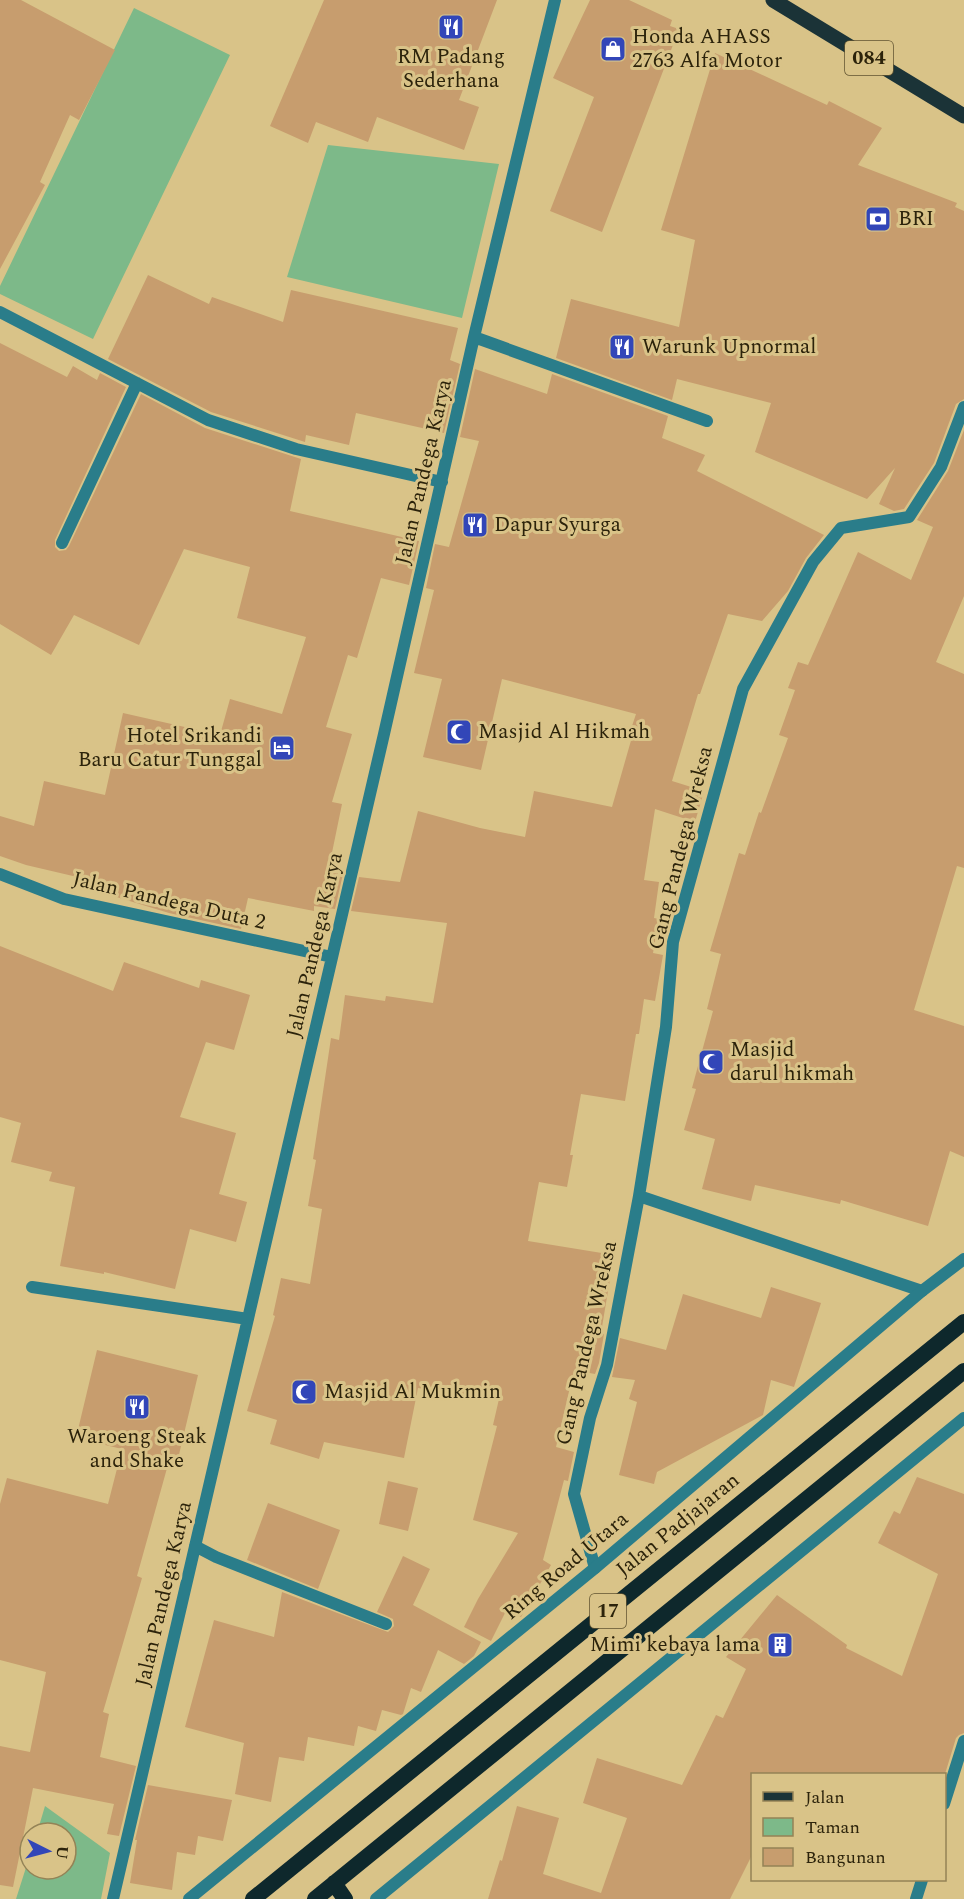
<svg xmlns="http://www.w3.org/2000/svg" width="964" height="1899" font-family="Spectral,serif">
	<rect width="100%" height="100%" fill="#d9c388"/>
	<path fill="#7db989" d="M 134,8 L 230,55 L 93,339 L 0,294 L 0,286 Z
		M 328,145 L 499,164 L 462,318 L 287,277 Z
		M 45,1806 L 110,1853 L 101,1899 L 16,1899 L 30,1855 L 30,1869 L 66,1869 L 66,1833 L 37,1833 Z"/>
	<path fill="#c79d6e" d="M 0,0 L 21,0 L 115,50 L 79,120 L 70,115 L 40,182 L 45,185 L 0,269 Z
		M 324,0 L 497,0 L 459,100 L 479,107 L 464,150 L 377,117 L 368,142 L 316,122 L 308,143 L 270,126 Z
		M 590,0 L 629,0 L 672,20 L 670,26 L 679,29 L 602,232 L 550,211 L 594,97 L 553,78 Z
		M 715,53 L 827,105 L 829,101 L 882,128 L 858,165 L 957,203 L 955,207 L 964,211 L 964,399 L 956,404 L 934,463 L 904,509 L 894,511 L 879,504 L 895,468 L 867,499 L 755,452 L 771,403 L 677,379 L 672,400 L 556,358 L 571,299 L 679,327 L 695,240 L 661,230 Z
		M 148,275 L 209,304 L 212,297 L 283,322 L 291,290 L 458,328 L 450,360 L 460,364 L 444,433 L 356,413 L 349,445 L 306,435 L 305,442 L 211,412 L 108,359 Z
		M 0,343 L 67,377 L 73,366 L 97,380 L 100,373 L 126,387 L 55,540 L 55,547 L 59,551 L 66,550 L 69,546 L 141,394 L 205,428 L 301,459 L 290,511 L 419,541 L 409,585 L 381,578 L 357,658 L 348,655 L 326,727 L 352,734 L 332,802 L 342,804 L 328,872 L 343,874 L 335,909 L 314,906 L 314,911 L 248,898 L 241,929 L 169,913 L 87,888 L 90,880 L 26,865 L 0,856 L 0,816 L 34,826 L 44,781 L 105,795 L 123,713 L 220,735 L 230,699 L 282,714 L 306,637 L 237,618 L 250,567 L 184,549 L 139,645 L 74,615 L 51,655 L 0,624 Z
		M 475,369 L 547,394 L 552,374 L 668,416 L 662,438 L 705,455 L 697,471 L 824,535 L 806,558 L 788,591 L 762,621 L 728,614 L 700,694 L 698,694 L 672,781 L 704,791 L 695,822 L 655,809 L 644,880 L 659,882 L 654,918 L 659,919 L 653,953 L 663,955 L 655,1001 L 644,999 L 639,1034 L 636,1034 L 625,1101 L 581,1094 L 570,1155 L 573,1155 L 567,1187 L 539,1182 L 528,1241 L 614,1255 L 601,1333 L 604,1334 L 599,1363 L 595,1374 L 574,1370 L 556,1447 L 574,1452 L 568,1481 L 564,1480 L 543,1560 L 551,1565 L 521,1617 L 507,1609 L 491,1641 L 464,1627 L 478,1599 L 518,1533 L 473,1520 L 497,1426 L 493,1425 L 499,1399 L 418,1388 L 404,1458 L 324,1442 L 319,1459 L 270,1444 L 277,1420 L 247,1411 L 275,1316 L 273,1315 L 281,1278 L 310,1284 L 322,1209 L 308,1206 L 316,1160 L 313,1159 L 331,1038 L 339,1040 L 345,995 L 385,1001 L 386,996 L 433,1003 L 447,923 L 351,911 L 359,877 L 400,882 L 418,811 L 480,828 L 525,837 L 534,791 L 612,807 L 634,730 L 631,729 L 636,714 L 502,679 L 481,770 L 423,757 L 442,679 L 414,673 L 434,590 L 426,588 L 435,544 L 449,547 L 479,441 L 460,437 Z
		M 964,430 L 964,596 L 936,662 L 964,674 L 964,868 L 957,866 L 914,1010 L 964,1026 L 964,1157 L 950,1151 L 928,1226 L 841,1200 L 840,1204 L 755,1185 L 751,1201 L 702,1189 L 715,1139 L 684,1130 L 696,1089 L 692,1088 L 713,1011 L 707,1009 L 721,954 L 710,951 L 739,853 L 745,855 L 759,812 L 761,813 L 788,738 L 779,735 L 795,690 L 788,688 L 798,662 L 808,665 L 858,552 L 911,580 L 933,527 L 917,520 L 948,471 Z
		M 0,946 L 113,991 L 124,962 L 199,988 L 201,980 L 250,995 L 234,1050 L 206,1042 L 180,1117 L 236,1133 L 219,1194 L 247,1202 L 236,1242 L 190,1229 L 175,1289 L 104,1272 L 104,1274 L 60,1266 L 75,1187 L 49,1181 L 52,1172 L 11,1162 L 21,1123 L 0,1117 Z
		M 771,1287 L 821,1303 L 794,1387 L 771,1380 L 763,1415 L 657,1472 L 654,1484 L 619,1475 L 637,1402 L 629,1399 L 635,1380 L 612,1377 L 620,1338 L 666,1350 L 683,1294 L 761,1318 Z
		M 97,1350 L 198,1375 L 177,1463 L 169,1461 L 137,1576 L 142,1578 L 103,1712 L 109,1714 L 100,1757 L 136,1766 L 119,1836 L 107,1834 L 114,1804 L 33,1788 L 13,1887 L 0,1885 L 0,1746 L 30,1752 L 46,1672 L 0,1660 L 0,1504 L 7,1478 L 108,1504 L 122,1449 L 76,1438 Z
		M 917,1477 L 964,1494 L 964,1733 L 959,1735 L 956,1738 L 945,1774 L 753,1774 L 753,1853 L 730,1899 L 488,1899 L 500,1860 L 502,1861 L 517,1806 L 559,1818 L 543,1874 L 601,1893 L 627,1818 L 583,1803 L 597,1758 L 682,1785 L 716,1715 L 723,1718 L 746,1669 L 726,1657 L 777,1595 L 847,1645 L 846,1648 L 902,1676 L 938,1574 L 878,1543 L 894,1511 L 900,1514 Z
		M 388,1481 L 418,1488 L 408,1531 L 379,1524 Z
		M 268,1503 L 340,1530 L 318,1589 L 247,1560 Z
		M 403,1556 L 430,1569 L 413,1605 L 481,1642 L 474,1656 L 464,1664 L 438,1650 L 421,1692 L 411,1688 L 403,1714 L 401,1715 L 382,1710 L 376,1731 L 358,1726 L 354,1746 L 308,1737 L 304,1761 L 279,1757 L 271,1802 L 235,1794 L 244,1743 L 185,1727 L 214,1620 L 274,1637 L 282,1592 L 388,1632 L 394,1626 L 393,1619 L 377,1612 Z
		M 148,1785 L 232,1800 L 223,1841 L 198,1836 L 195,1855 L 177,1852 L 172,1890 L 130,1883 L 137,1840 L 135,1840 Z"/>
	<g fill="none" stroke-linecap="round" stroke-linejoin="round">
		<path stroke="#2a7d8a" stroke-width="12" d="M 0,312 L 208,420 L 296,449 L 442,482
			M 474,337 L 707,421
			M 62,543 L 137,383
			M 0,874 L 64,899 L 332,957
			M 639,1196 L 922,1291
			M 32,1287 L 248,1319
			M 195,1546 L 216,1557 L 386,1624
			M 595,1568 L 574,1494 L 590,1418 L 607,1365 L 639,1196 L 666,1027 L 673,942 L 743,689 L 813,562 L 841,528 L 909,517 L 941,467 L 964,407
			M 944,1804 L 964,1741
			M 113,1899 L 384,734 L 474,337 L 555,0
			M 916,1899 L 922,1880"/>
		<path stroke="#2a7d8a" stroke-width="12" d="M 189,1899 L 595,1568 L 922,1291 L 964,1259
			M 376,1899 L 964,1418"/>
		<path stroke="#1b3337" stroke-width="15" d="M 773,0 L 964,116"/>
		<path stroke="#0e282c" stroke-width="16" d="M 334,1883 L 345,1899
			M 253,1899 L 964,1322
			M 315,1899 L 964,1371"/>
	</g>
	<defs>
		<g id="restaurant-square" transform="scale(1.35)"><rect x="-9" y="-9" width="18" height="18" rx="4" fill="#3246b8" stroke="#d9c388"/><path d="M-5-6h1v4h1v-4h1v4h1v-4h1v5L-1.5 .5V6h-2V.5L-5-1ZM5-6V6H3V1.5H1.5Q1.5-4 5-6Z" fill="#fff"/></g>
		<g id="shop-square" transform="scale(1.35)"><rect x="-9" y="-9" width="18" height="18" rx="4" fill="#3246b8" stroke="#d9c388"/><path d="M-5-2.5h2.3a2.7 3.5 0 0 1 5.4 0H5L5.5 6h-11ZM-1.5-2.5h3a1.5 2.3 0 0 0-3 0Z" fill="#fff"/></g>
		<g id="bank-square" transform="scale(1.35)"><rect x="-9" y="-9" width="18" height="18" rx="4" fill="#3246b8" stroke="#d9c388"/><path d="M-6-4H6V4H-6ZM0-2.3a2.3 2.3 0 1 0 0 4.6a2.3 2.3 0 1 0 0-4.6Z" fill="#fff"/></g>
		<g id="mosque-square" transform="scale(1.35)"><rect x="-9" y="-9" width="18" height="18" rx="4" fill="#3246b8" stroke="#d9c388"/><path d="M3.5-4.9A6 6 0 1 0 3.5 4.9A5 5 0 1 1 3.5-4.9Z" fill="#fff"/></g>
		<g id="hotel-square" transform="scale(1.35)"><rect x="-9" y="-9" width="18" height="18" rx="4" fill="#3246b8" stroke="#d9c388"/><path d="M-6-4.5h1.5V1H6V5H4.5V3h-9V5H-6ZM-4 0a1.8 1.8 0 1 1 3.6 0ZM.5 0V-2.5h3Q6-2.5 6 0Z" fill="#fff"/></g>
		<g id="building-square" transform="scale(1.35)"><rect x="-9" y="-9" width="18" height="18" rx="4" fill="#3246b8" stroke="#d9c388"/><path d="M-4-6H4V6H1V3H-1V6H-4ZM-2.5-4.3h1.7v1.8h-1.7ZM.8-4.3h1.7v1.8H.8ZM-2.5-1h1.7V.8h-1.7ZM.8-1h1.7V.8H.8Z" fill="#fff"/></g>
	</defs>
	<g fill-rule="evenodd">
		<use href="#restaurant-square" x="451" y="27"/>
		<use href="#shop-square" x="613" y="49"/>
		<use href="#bank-square" x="878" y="219"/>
		<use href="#restaurant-square" x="622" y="347"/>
		<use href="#restaurant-square" x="475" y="525"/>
		<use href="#mosque-square" x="459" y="732"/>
		<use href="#hotel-square" x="282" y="748"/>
		<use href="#mosque-square" x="711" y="1062"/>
		<use href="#mosque-square" x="304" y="1392"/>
		<use href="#restaurant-square" x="137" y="1407"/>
		<use href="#building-square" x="780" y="1645"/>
	</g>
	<g text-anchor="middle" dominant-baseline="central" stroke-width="6" stroke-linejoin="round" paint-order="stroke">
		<g fill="#d9c388" stroke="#605330" stroke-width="1.5">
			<rect x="845" y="41" width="48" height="34" rx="4.5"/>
			<rect x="590" y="1594" width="36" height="34" rx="4.5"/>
		</g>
		<g font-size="20" font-weight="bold" fill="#2c230b">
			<text x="869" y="58">084</text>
			<text x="608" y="1611">17</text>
		</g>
		<g font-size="21" fill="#2c230b" stroke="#d9c388" text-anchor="start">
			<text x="632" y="37">Honda AHASS<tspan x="632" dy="24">2763 Alfa Motor</tspan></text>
			<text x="451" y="57" text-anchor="middle">RM Padang<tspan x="451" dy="24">Sederhana</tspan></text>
			<text x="898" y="219">BRI</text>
			<text x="642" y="347">Warunk Upnormal</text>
			<text x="494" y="525">Dapur Syurga</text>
			<text x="478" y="732">Masjid Al Hikmah</text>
			<text x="262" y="736" text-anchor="end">Hotel Srikandi<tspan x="262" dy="24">Baru Catur Tunggal</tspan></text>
			<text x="730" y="1050">Masjid<tspan x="730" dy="24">darul hikmah</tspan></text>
			<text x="324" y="1392">Masjid Al Mukmin</text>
			<text x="137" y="1437" text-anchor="middle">Waroeng Steak<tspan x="137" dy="24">and Shake</tspan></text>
			<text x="760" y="1645" text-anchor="end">Mimi kebaya lama</text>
		</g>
		<g font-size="21" fill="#2c230b" stroke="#d9c388">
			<text transform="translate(424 472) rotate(-77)">Jalan Pandega Karya</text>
			<text transform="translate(681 848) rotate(-76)">Gang Pandega Wreksa</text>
			<text transform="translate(169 901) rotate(13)">Jalan Pandega Duta 2</text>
			<text transform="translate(315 945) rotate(-77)">Jalan Pandega Karya</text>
			<text transform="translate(587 1343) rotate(-77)">Gang Pandega Wreksa</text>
			<text transform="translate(678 1525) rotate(-39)">Jalan Padjajaran</text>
			<text transform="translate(566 1566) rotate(-40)">Ring Road Utara</text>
			<text transform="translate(164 1594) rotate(-77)">Jalan Pandega Karya</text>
		</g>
	</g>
	<rect x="751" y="1773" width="195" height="108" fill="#d9c388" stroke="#948356" stroke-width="1.5"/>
	<rect x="763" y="1792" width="30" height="9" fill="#1b3337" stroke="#948356" stroke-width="1.5"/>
	<text x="805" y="1803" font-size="18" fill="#2c230b">Jalan</text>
	<rect x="763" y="1818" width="30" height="18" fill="#7db989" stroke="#948356" stroke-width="1.5"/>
	<text x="805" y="1833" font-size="18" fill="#2c230b">Taman</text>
	<rect x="763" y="1848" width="30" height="18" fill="#c79d6e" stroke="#948356" stroke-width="1.5"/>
	<text x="805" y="1863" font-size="18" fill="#2c230b">Bangunan</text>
	<g transform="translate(48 1851) rotate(96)"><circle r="28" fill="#d9c388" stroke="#948356" stroke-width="1.5"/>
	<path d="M0-4.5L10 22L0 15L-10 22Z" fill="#3246b8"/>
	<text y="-9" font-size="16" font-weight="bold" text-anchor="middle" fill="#2c230b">U</text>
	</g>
</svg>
